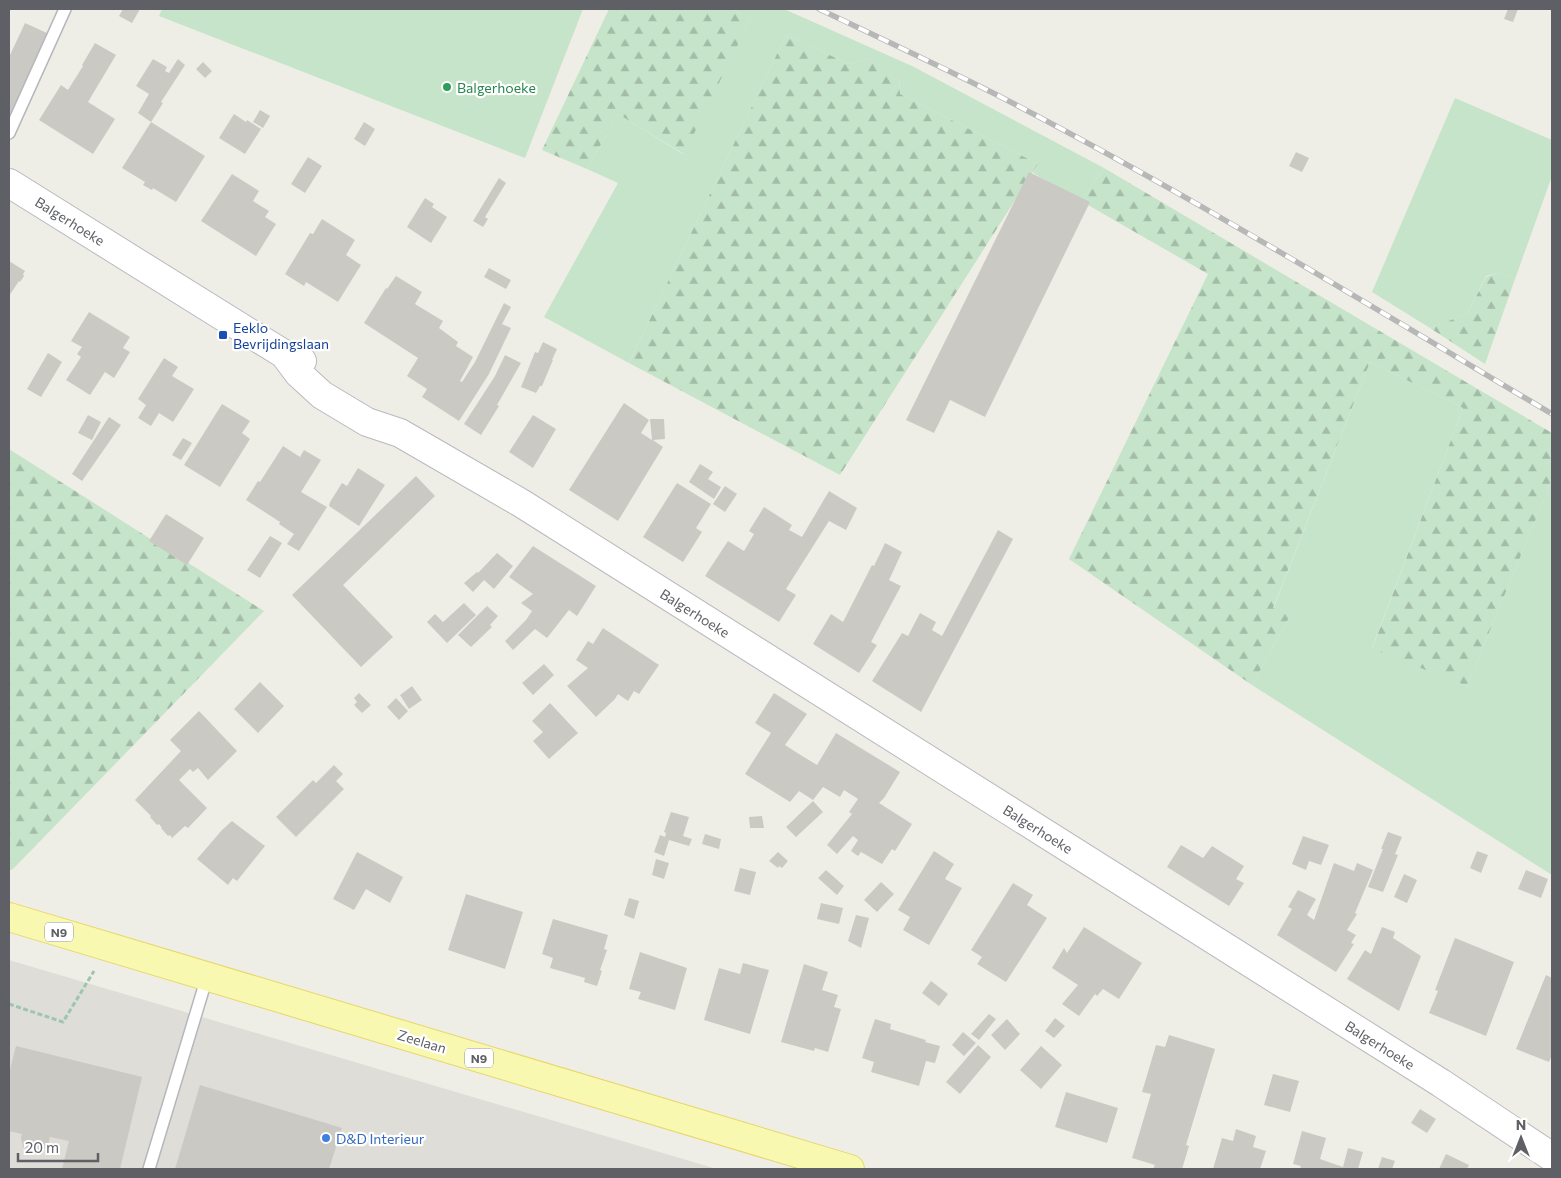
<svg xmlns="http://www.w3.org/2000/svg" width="1561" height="1178" font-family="Commissioner,sans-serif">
	<defs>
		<pattern id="forest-firs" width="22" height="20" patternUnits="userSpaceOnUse" patternTransform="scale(1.25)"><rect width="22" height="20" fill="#c5e4c9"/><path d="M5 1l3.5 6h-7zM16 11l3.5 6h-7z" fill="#a3bca7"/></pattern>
	</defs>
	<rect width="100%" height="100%" fill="#efeee6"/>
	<path fill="#deddd8" d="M 9,960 L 717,1169 L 9,1169 Z"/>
	<path fill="#c5e4c9" d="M 162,9 L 583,9 L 525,158 L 159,16 Z
		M 731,9 L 784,9 L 912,66 L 1104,168 L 1081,201 L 1033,173 L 1038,164 L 900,94 L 899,78 L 872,58 L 849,64 L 786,35 L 629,363 L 544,317 L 618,183 L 587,169 L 618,114 L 683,154 L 751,18 Z
		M 1455,98 L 1552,140 L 1552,176 L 1515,279 L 1497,273 L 1486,276 L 1467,314 L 1430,328 L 1372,292 Z
		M 1370,362 L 1463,408 L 1372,648 L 1467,686 L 1552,480 L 1552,875 L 1252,685 L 1290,616 L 1273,609 Z"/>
	<path fill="url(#forest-firs)" d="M 609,9 L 731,9 L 751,18 L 684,154 L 618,114 L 587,169 L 542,150 Z
		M 786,35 L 849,64 L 872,58 L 886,64 L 899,78 L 900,94 L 1038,164 L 840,475 L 629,363 Z
		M 1104,168 L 1552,433 L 1552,480 L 1467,686 L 1372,649 L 1463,408 L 1370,362 L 1273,608 L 1290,616 L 1252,685 L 1069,559 L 1208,274 L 1081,201 Z
		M 1497,273 L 1515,279 L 1485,364 L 1430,328 L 1467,314 L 1486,277 Z
		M 9,449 L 264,611 L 12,870 L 9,869 Z"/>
	<path fill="#cbc9c3" d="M 123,9 L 140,9 L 132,23 L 119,16 Z
		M 1508,9 L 1518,9 L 1513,22 L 1504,19 Z
		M 25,23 L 49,34 L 9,120 L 9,55 L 10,55 Z
		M 95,43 L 116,55 L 88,102 L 115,119 L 93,154 L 39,120 L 61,85 L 68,90 L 83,66 L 82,65 Z
		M 153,59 L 167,67 L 165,71 L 169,73 L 178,59 L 185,65 L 161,102 L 163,103 L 151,122 L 138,113 L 149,94 L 136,86 Z
		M 203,62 L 212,71 L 205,78 L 196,69 Z
		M 260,110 L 270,116 L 263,128 L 253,122 Z
		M 234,114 L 246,122 L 247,120 L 261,129 L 245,154 L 219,138 Z
		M 151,122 L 205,156 L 176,202 L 153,188 L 152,190 L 143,185 L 145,182 L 122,168 Z
		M 364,122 L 375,129 L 365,146 L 354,139 Z
		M 1296,152 L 1309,158 L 1302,172 L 1289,166 Z
		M 308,157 L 322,166 L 305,193 L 291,184 Z
		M 1029,172 L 1090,202 L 985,417 L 950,400 L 934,433 L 906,420 Z
		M 232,174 L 259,191 L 253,201 L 269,211 L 265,217 L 276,224 L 256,256 L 201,221 Z
		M 499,178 L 506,183 L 485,217 L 488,219 L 483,227 L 473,221 Z
		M 425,198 L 434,204 L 432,207 L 447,217 L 431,243 L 407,227 Z
		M 322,219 L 355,240 L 346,255 L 361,265 L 338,302 L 306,282 L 304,286 L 285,274 L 310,233 L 313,234 Z
		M 9,261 L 25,271 L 23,274 L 24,276 L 20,282 L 19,281 L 9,296 Z
		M 489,268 L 511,280 L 506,289 L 484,277 Z
		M 396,276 L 422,292 L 415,304 L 443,321 L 439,328 L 458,342 L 456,346 L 473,357 L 460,381 L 462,382 L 475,362 L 504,303 L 511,307 L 502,324 L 511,328 L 489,374 L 459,421 L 422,397 L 427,389 L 407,376 L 418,358 L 364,323 L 386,288 L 387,289 Z
		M 89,312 L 130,337 L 123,348 L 130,352 L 114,378 L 105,372 L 90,395 L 66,380 L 81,357 L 77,354 L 82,347 L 71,341 Z
		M 543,342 L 557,349 L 552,360 L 553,360 L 542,386 L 540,386 L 536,393 L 521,387 L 535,352 L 538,353 Z
		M 48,353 L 62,362 L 41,397 L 27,389 Z
		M 505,355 L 521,363 L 497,405 L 499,406 L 481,435 L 464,424 L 495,376 Z
		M 164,358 L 178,367 L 172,376 L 194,389 L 173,422 L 159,413 L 151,426 L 138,418 L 146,405 L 138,399 Z
		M 624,403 L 649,420 L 641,433 L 652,440 L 650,419 L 664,419 L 665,439 L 653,440 L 663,447 L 618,521 L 569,490 Z
		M 222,404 L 250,421 L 242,433 L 250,439 L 220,487 L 184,465 Z
		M 88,415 L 101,422 L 92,440 L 78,433 Z
		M 533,415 L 556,429 L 533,468 L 509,452 Z
		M 109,417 L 121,425 L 82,481 L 72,474 Z
		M 183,438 L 192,443 L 181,460 L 172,455 Z
		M 283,446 L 300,457 L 304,450 L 321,460 L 301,492 L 327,507 L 299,551 L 287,544 L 294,534 L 279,524 L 280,522 L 246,500 L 258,481 L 260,482 Z
		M 700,464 L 713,472 L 708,479 L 721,487 L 714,499 L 689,482 Z
		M 358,468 L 385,485 L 359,526 L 329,506 L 330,502 L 342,483 L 347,486 Z
		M 416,476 L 435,496 L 343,585 L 393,637 L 361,667 L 292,595 Z
		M 677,483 L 711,504 L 696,528 L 702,532 L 683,562 L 643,537 Z
		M 725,486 L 737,494 L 725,512 L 713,504 Z
		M 829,491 L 857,508 L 846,530 L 829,521 L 786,589 L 796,595 L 779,622 L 705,576 L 728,541 L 744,551 L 754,534 L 749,531 L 764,507 L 792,525 L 789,530 L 802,537 Z
		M 166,514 L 204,538 L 187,565 L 149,541 Z
		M 998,530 L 1013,539 L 921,712 L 872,681 L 902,633 L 908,636 L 920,613 L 936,622 L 932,630 L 942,636 Z
		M 270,536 L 282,543 L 260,578 L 247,570 Z
		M 885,543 L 902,552 L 889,580 L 901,586 L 871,642 L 877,645 L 859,673 L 813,644 L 831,614 L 843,622 L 872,565 L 874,566 Z
		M 533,546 L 596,586 L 577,616 L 569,610 L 547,638 L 535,629 L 513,650 L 505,641 L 526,620 L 532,611 L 521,603 L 533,594 L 509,577 Z
		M 497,553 L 513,566 L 494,589 L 484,580 L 473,592 L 464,583 L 477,572 L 478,573 Z
		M 464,603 L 476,615 L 447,643 L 427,622 L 435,614 L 443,622 Z
		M 487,606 L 498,616 L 490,625 L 492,627 L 471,647 L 458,635 Z
		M 603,628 L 659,665 L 639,694 L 634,691 L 628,701 L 618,694 L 615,699 L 596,717 L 567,686 L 588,668 L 576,660 L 588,641 L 593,644 Z
		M 544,664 L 554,675 L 533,695 L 522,683 Z
		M 260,682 L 284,706 L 258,733 L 234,709 Z
		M 412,686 L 422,700 L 409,709 L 400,695 Z
		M 359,693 L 371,705 L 362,713 L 354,705 L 357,702 L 354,698 Z
		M 774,693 L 807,714 L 785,745 L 799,754 L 817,765 L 836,733 L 900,772 L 884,798 L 879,803 L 912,824 L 895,851 L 892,849 L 882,864 L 861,852 L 858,856 L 851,851 L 858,840 L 853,836 L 837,854 L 827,845 L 852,814 L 849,812 L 858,799 L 844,790 L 840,797 L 823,787 L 813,800 L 799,791 L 790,802 L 745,774 L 771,733 L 755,723 Z
		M 396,698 L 408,711 L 399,720 L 387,707 Z
		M 550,703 L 578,733 L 549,759 L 533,741 L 543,732 L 532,721 Z
		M 199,711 L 237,751 L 208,780 L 198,768 L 193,772 L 190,769 L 179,780 L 207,808 L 188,828 L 185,826 L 172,838 L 170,835 L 168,836 L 161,828 L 162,828 L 159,824 L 157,825 L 150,817 L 151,816 L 135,800 L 181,751 L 170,740 Z
		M 334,765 L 343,774 L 336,781 L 344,789 L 296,837 L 276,817 L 313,780 L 316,783 Z
		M 813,801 L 823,812 L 796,837 L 786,827 Z
		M 671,812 L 689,817 L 683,836 L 692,839 L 689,846 L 669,840 L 664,856 L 654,852 L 660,835 L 665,837 L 666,833 L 664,832 Z
		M 762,816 L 764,828 L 750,828 L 749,817 Z
		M 232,821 L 265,846 L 237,881 L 233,878 L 228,885 L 197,859 L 222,830 Z
		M 1388,832 L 1402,837 L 1395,854 L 1398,855 L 1383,892 L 1368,887 L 1383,849 L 1381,849 Z
		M 705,834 L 721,839 L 719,849 L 702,844 Z
		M 1303,836 L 1329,845 L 1321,865 L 1309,861 L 1306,870 L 1292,864 Z
		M 1181,845 L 1203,858 L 1212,846 L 1244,866 L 1236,879 L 1244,883 L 1229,906 L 1167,867 Z
		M 934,851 L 954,864 L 945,879 L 962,888 L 929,945 L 903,930 L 910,917 L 898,910 Z
		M 1477,851 L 1488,855 L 1481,873 L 1470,868 Z
		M 357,852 L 403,877 L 390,903 L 366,889 L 354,910 L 333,899 Z
		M 778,852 L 788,861 L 782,868 L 779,866 L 778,868 L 769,861 Z
		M 656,859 L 669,863 L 664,879 L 652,875 Z
		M 1334,863 L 1354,871 L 1357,863 L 1373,870 L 1355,913 L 1357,914 L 1347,930 L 1356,935 L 1351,943 L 1354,944 L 1336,972 L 1277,935 L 1292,909 L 1288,907 L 1298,890 L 1316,899 L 1307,915 L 1314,920 Z
		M 740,868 L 756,872 L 750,895 L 734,891 Z
		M 826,870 L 844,886 L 837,895 L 818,878 Z
		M 1526,870 L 1548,879 L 1541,898 L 1518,889 Z
		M 1404,874 L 1417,880 L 1407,903 L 1394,897 Z
		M 881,882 L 894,894 L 877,912 L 864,900 Z
		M 1013,883 L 1033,895 L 1027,905 L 1047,918 L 1006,982 L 977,964 L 982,957 L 971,950 Z
		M 466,894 L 523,912 L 505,969 L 448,950 Z
		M 629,898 L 639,901 L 634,919 L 624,915 Z
		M 821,903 L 843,908 L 839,924 L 817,919 Z
		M 856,915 L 869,918 L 861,948 L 848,941 Z
		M 553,919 L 608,935 L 604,949 L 607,950 L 600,970 L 602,971 L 597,986 L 584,982 L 585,978 L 550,968 L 553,958 L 542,954 Z
		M 1084,927 L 1142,963 L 1119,999 L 1103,989 L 1097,996 L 1095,994 L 1079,1016 L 1062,1004 L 1078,985 L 1052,968 L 1064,948 L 1067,953 Z
		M 1382,927 L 1395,932 L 1393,938 L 1421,956 L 1399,1011 L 1347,979 L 1365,950 L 1371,954 Z
		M 1455,938 L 1514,962 L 1486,1036 L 1429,1013 L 1438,991 L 1435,990 Z
		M 640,952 L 687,968 L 675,1010 L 638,999 L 641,992 L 629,989 Z
		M 743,963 L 769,970 L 750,1034 L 704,1020 L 719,968 L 740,974 Z
		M 804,964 L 828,972 L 822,990 L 838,995 L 834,1007 L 841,1009 L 828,1052 L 815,1048 L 814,1051 L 781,1042 Z
		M 1546,975 L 1552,978 L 1552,1055 L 1549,1062 L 1516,1049 Z
		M 931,981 L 948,994 L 939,1006 L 922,993 Z
		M 989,1014 L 996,1019 L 979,1040 L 971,1034 Z
		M 1055,1018 L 1065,1026 L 1054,1038 L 1045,1031 Z
		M 875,1019 L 891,1024 L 890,1029 L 926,1040 L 925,1042 L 940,1046 L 935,1063 L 926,1061 L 919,1086 L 871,1072 L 874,1062 L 862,1058 Z
		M 1007,1019 L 1020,1034 L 1005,1050 L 991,1035 Z
		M 963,1032 L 976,1043 L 964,1056 L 952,1045 Z
		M 1169,1035 L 1215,1049 L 1186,1145 L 1189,1146 L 1182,1169 L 1153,1169 L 1155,1165 L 1132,1158 L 1151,1094 L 1142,1092 L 1156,1045 L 1165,1047 Z
		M 978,1045 L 991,1057 L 960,1094 L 946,1082 Z
		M 16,1046 L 142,1077 L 120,1169 L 62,1169 L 69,1141 L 50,1137 L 48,1145 L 42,1152 L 23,1147 L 21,1138 L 22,1134 L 9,1131 L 9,1069 L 10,1070 Z
		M 1041,1046 L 1062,1065 L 1041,1089 L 1020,1070 Z
		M 1273,1074 L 1299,1081 L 1290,1112 L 1264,1105 Z
		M 200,1085 L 342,1128 L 329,1169 L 175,1169 Z
		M 1066,1092 L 1118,1108 L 1107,1143 L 1055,1127 Z
		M 1420,1109 L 1436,1119 L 1427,1133 L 1411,1123 Z
		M 1236,1129 L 1256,1136 L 1253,1147 L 1266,1151 L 1260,1169 L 1213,1169 L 1222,1138 L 1233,1141 Z
		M 1302,1131 L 1326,1138 L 1320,1159 L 1343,1167 L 1348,1148 L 1363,1152 L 1358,1169 L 1300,1169 L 1301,1166 L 1293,1164 Z
		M 1446,1154 L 1469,1165 L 1467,1169 L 1439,1169 Z
		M 1382,1157 L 1395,1161 L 1392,1169 L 1378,1169 Z"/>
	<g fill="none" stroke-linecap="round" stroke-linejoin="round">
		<g stroke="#b6b7bc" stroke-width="14">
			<path id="lane" d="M 9,133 L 65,9
				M 149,1169 L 207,977"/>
		</g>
		<g stroke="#b8b9bf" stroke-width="30">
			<path id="secondary" d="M 9,183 L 248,332 L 284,354 L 302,361
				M 284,354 L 299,374 L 322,395 L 367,422 L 400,433 L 521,503 L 1441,1083 L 1552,1157"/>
		</g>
		<g stroke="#e8d667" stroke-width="30">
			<path id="primary" d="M 9,917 L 850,1169"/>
		</g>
		<path stroke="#9ec5af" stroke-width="3" stroke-dasharray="5 2.5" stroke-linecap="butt" d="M 9,1004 L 63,1022 L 94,971"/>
		<use href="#lane" stroke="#fff" stroke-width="11"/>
		<use href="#secondary" stroke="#fff" stroke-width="28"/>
		<use href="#primary" stroke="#f9f8b1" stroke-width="28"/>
		<g stroke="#b6b7b7" stroke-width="5.5">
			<path id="rail" d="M 819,9 C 878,37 938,65 997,95 C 1187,193 1369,305 1552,414"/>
		</g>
		<use href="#rail" stroke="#fff" stroke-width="4" stroke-dasharray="11" stroke-linecap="butt"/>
	</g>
	<circle fill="#2e9e5b" stroke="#fff" stroke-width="2" cx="447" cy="87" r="5"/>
	<rect fill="#1a4fb4" stroke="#fff" stroke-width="2" x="218" y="330" width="10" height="10" rx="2.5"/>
	<circle fill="#3f7fe0" stroke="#fff" stroke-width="2" cx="326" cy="1138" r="5"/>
	<g text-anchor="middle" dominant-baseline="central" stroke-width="4.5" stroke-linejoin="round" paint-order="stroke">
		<g fill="#fff" stroke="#8e9093" stroke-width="1">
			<rect x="45" y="922.5" width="28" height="19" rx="4"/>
			<rect x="465" y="1048.5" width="28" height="19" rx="4"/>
		</g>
		<g font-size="12" font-weight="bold" fill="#5e6065">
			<text x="59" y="932">N9</text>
			<text x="479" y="1058">N9</text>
		</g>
		<g font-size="14" fill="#27864d" stroke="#fff" text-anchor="start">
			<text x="457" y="87">Balgerhoeke</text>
		</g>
		<g font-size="14" fill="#5e6065" stroke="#fff">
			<text transform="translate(70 221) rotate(32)">Balgerhoeke</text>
			<text transform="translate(695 613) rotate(32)">Balgerhoeke</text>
			<text transform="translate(1038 829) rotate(32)">Balgerhoeke</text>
			<text transform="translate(422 1041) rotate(17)">Zeelaan</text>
			<text transform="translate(1380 1045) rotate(32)">Balgerhoeke</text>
		</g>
		<g font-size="14" fill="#164399" stroke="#fff" text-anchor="start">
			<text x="233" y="327">Eeklo<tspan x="233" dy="16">Bevrijdingslaan</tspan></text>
		</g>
		<g font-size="14" fill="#366cbe" stroke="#fff" text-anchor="start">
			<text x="336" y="1138">D&amp;D Interieur</text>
		</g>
	</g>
	<rect width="1561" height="1178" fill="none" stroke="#5e6065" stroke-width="20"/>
	<g transform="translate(1521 1138)" stroke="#ffffff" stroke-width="4" paint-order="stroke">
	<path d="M0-4L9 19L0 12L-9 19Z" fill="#5e6065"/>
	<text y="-8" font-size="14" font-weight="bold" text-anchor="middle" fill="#5e6065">N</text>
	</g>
	<path d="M18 1153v8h80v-8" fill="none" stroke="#5e6065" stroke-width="2.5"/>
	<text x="25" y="1153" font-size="15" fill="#5e6065" stroke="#ffffff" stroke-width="4" paint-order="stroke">20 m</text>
</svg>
